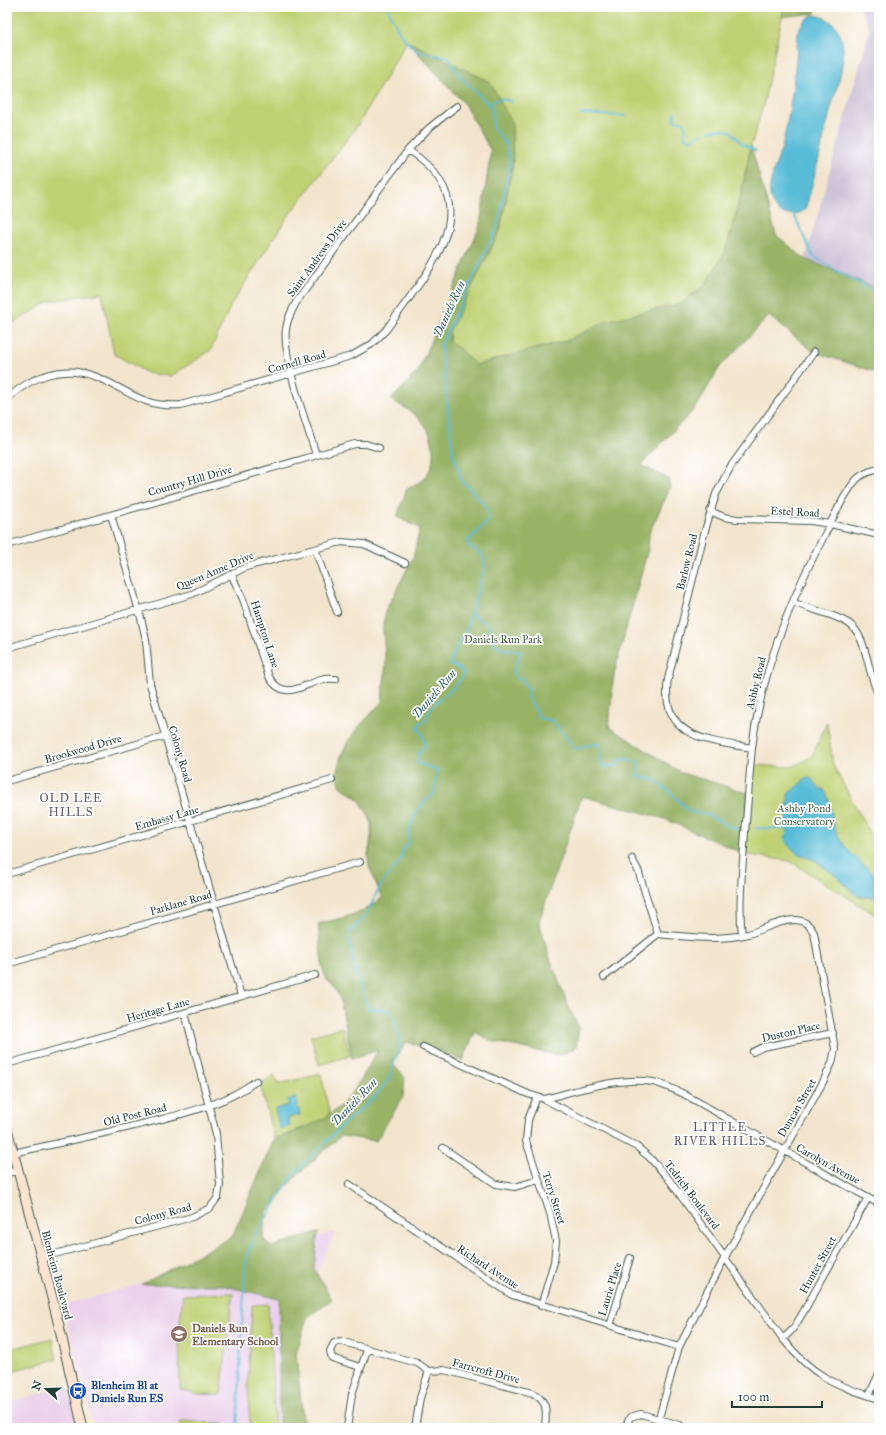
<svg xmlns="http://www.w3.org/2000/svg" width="886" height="1435" font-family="'IM FELL Great Primer',serif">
	<rect width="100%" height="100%" fill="#fff"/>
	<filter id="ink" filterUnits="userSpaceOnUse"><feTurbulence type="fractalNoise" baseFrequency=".025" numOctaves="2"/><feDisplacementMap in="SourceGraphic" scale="8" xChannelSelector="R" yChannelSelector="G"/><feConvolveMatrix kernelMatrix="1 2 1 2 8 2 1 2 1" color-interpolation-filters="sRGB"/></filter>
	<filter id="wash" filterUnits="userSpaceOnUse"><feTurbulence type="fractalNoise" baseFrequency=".012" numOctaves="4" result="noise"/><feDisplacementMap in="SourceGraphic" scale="16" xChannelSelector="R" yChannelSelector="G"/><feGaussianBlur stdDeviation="0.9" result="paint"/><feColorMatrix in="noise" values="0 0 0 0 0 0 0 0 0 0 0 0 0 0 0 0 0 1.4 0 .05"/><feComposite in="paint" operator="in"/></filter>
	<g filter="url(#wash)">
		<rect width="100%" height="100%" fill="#f3e5cd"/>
		<path fill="#ebd1eb" d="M 335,1232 L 286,1340 L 298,1428 L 94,1428 L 63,1305 Z
			M 68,1386 L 79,1428 L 7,1428 L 7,1403 Z"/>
		<path fill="#cbbfd5" d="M 859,7 L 879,7 L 879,289 L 805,259 L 870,29 Z"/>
		<path fill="#c0d174" stroke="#708754" d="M 7,7 L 784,7 L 763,106 L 751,146 L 697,406 L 641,465 L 668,479 L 670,488 L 649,533 L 648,549 L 618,658 L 613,680 L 609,727 L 463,1060 L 407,1042 L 352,1058 L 340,998 L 333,985 L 326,979 L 318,924 C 341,918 363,915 382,898 L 369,866 L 371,857 L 368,855 C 375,822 372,804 341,787 L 340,758 L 347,743 L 356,730 L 382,702 L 386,665 L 383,629 L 385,612 L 413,558 L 420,528 L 397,517 L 407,489 C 415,485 422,482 427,475 C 438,460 434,433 421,421 C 413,411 402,406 391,400 L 418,371 L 480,226 L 491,151 L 463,102 L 407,41 L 358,125 L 286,219 L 231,305 L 211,350 L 171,376 L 147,373 L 114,354 L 102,293 L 50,301 L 7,327 Z
			M 827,722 L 833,765 L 879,851 L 879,917 L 790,861 L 744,854 L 751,765 L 793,767 L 812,756 Z
			M 342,1027 L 350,1056 L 319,1065 L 311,1036 Z
			M 321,1074 L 331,1120 L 296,1130 L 297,1136 L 274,1139 L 260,1084 L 274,1075 L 278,1084 Z
			M 233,1293 L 221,1395 L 198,1394 L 180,1389 L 179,1330 L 183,1295 Z
			M 268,1304 L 275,1428 L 250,1428 L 248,1384 L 252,1305 Z
			M 52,1338 L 57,1359 L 7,1372 L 7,1350 Z
			M 181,1421 L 223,1423 L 222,1428 L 180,1428 Z"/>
		<path fill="#98b366" stroke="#5c784d" d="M 784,7 L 816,7 L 815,13 L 782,17 Z
			M 407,41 L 490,82 L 512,123 L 513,163 L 500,231 L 450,330 L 449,342 L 461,350 L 475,365 L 568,340 L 609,320 L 680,304 L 706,284 L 725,252 L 741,195 L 751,146 L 776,235 L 805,259 L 879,289 L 879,373 L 814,352 L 769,316 L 719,368 L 697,406 L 641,465 L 668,479 L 670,488 L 649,533 L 648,549 L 618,658 L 613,680 L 609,727 L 682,773 L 748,793 L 744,854 L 665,819 L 582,796 L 539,921 L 549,956 L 570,1010 L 579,1028 L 576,1047 L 561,1055 L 546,1053 L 491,1041 L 475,1032 L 463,1060 L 407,1042 L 392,1063 L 405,1078 L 403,1097 L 376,1141 L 341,1136 L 297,1175 L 266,1212 L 263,1238 L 271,1247 L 318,1232 L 314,1269 L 332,1299 L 307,1318 L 296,1354 L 304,1428 L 279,1428 L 279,1299 L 221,1285 L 142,1284 L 232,1237 L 274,1139 C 293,1133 323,1122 338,1108 C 356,1092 366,1070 378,1050 L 352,1058 L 340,998 L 333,985 L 326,979 L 322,966 L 318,924 C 341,918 363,915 382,898 L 369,866 L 368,855 L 372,836 L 372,821 L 357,796 L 341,787 L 336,772 L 347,743 L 356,730 L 382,702 L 386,665 L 383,629 L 385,612 L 413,558 L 420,528 L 397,517 L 407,489 C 415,485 422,482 427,475 C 438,460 434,433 421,421 C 413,411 402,406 391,400 L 418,371 L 480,226 L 491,151 L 463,102 Z"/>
		<path fill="#59bcd7" stroke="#3c7c86" d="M 812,15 C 832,16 842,30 843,49 C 844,70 835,92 830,112 C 822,144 815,178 805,210 C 791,219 773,215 770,196 C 768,179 779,160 783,143 C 791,107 796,69 798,31 L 804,21 Z
			M 807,778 L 811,778 L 819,788 L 824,790 C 832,802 831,817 836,831 C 845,852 864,864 879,880 L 879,900 L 873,897 L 858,897 L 837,877 L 816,861 L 797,853 L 788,845 L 785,839 L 788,830 L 786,822 L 788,812 L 788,794 Z
			M 296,1097 L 300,1115 L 288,1118 L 290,1126 L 280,1129 L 275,1109 L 289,1105 L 287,1100 Z"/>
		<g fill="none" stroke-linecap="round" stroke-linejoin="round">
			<path stroke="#59bcd7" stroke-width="2" d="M 490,104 C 498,97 502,98 512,102
				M 675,112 L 674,121 L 683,121 C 687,126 685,132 684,137 L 691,140 L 703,133
				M 581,114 L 626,116
				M 709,131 L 718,129 L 731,131 L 741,143 L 756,151
				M 794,215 L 813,256 L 845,276 L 879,293
				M 472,614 L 488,625 L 494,642 L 502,649 L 521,651 L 513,674 L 518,679 L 522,679 L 529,689 L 527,697 L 536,710 L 539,718 L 553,721 L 575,749 C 584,748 589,743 598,744 L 603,752 L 600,759 L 603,766 L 616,766 L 620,760 L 624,758 L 639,763 L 637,776 L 654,780 L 669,791 L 690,812 L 708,815 L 730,827 L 738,829
				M 756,828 L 788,829
				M 237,1428 L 245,1271 L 247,1255 L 255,1236 L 294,1174 L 345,1123 L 375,1097 L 389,1079 L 400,1045 L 397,1026 L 390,1010 L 369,1009 C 358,982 351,962 349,933 L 366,915 L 381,885 L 401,859 L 403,850 L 409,842 C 406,823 422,804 435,792 L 437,770 L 418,763 L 417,755 L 425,746 L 422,733 L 418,729 L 420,723 L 426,721 C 430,698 456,693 464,674 L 460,669 L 450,664 L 457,646 L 465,634 L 485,566 L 483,555 L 469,546 L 468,541 L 490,519 L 485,505 L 462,481 L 453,454 L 441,345 L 497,228 L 510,165 L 506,144 L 493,127 L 492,108 L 460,76 L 448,57 C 442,56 422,53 418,51 C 402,42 394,22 387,7"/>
		</g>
	</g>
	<g filter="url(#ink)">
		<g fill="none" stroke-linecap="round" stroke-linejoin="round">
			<g stroke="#3f564b" stroke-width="8">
				<path id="street" d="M 7,399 C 31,376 63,364 96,377 C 130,390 141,408 181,405 L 351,356 L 372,344 L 386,330 C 426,272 494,206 408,150
					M 316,455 C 307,424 282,359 286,329 C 287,319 292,310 297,301 L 408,150 L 429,128 L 457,106
					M 710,511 L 724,517 L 737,519 L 811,521 L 830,524 L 879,535
					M 111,515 L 141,618 L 146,640 L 150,684 L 241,996
					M 7,545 L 355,444 L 366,444 L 379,448
					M 315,549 L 337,612
					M 231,574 L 243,599 L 269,677 C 284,702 302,685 321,680 C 326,678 331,679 336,679
					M 793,602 C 810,610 832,613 848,623 C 868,635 867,676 879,695
					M 7,648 L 192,594 L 246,567 L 341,542 L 364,544 L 405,563
					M 752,748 C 709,741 659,738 668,679 L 704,534 L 716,494 L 731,466 L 814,352
					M 7,781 L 165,736
					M 632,859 L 638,870 L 658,934
					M 7,874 L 332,780
					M 742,935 C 738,902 743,866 745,832 C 748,804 749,776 752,748 C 761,673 790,600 825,534 C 833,518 845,492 857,479 C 863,473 871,471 879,469
					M 7,964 L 360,862
					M 604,977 L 658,934 C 687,937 720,941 748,934 C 762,930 779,920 795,920 C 804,920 810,925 814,933 L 835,1049 L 832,1063 L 823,1082 L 725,1257 L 679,1347 L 659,1418
					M 423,1047 L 528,1094 L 544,1099 L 637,1147 L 649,1157 L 668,1178 L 783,1339 C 813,1377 834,1384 879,1399
					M 753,1052 L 763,1047 L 833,1033
					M 7,1064 L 315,975
					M 537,1097 L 528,1120 L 526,1141 L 550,1213 L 556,1241 L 554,1262 L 541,1306
					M 544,1099 C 576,1091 621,1076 653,1082 C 663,1084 672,1089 682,1093 L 879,1204
					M 443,1148 L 496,1184 L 515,1187 L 538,1180
					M 13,1153 C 60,1143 107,1133 154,1121 C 190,1112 225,1104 256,1081
					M 7,1173 L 18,1171
					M 349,1184 L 512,1295 L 679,1347
					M 40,1258 L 192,1217 L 210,1208 L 218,1197 L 220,1185 L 216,1134 L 185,1013
					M 610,1326 L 630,1258
					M 783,1339 L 793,1329 L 801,1316 L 868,1198
					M 360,1367 L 332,1358 L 330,1351 L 334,1343 L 340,1341 L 417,1363 L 429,1371
					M 429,1371 L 444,1370 L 533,1393 C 549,1403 546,1411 545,1428
					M 869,1395 L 879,1374
					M 347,1428 L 352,1394 L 367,1350
					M 415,1428 L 420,1398 L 429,1371
					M 625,1428 L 630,1417 L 641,1414 L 680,1425"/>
			</g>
			<g stroke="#3f564b" stroke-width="11">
				<path id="secondary" d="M 7,1129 L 55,1309 L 83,1428"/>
			</g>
			<use href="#street" stroke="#fff" stroke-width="6"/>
			<use href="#secondary" stroke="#fde4d1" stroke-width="9"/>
		</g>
	</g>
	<defs>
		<g id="school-disc" transform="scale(0.9)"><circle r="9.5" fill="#8d6e63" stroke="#fff"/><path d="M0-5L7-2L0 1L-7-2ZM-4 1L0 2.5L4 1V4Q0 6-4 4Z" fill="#fff"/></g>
		<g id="bus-disc" transform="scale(0.9)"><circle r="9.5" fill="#1a4fb4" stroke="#fff"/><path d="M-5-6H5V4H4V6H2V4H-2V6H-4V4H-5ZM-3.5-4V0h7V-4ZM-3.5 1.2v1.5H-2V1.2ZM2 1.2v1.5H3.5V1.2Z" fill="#fff"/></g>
	</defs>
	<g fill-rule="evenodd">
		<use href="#school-disc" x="179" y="1334"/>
		<use href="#bus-disc" x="78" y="1391"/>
	</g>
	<g text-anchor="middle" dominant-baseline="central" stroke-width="3.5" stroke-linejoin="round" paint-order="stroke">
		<g font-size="11" fill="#1f3d34" stroke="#fff">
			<text transform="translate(317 258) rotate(-54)">Saint Andrews Drive</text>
			<text transform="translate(297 362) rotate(-16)">Cornell Road</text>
			<text transform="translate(190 481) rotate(-16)">Country Hill Drive</text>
			<text transform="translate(795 512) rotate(3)">Estel Road</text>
			<text transform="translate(687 562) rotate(-76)">Barlow Road</text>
			<text transform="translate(215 571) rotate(-23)">Queen Anne Drive</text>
			<text transform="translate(265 634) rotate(72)">Hampton Lane</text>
			<text transform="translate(756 683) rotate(-76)">Ashby Road</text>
			<text transform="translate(83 749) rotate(-16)">Brookwood Drive</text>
			<text transform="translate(180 754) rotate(74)">Colony Road</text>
			<text transform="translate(167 818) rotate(-16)">Embassy Lane</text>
			<text transform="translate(181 903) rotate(-16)">Parklane Road</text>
			<text transform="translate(158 1010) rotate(-16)">Heritage Lane</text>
			<text transform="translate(791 1032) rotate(-13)">Duston Place</text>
			<text transform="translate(797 1108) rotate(-60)">Duncan Street</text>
			<text transform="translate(135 1115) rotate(-14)">Old Post Road</text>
			<text transform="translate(828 1164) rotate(29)">Carolyn Avenue</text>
			<text transform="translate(692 1195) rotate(53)">Tedrich Boulevard</text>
			<text transform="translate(554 1198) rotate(72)">Terry Street</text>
			<text transform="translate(163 1214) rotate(-15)">Colony Road</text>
			<text transform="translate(818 1265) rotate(-61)">Hunter Street</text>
			<text transform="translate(488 1267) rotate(33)">Richard Avenue</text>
			<text transform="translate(57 1275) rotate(75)">Blenheim Boulevard</text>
			<text transform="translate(610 1289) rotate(-73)">Laurie Place</text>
			<text transform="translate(486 1371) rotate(15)">Farrcroft Drive</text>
		</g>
		<g font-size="11" fill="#476244" stroke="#fff">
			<text x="503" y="639">Daniels Run Park</text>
			<text x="804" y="808">Ashby Pond<tspan x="804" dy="13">Conservatory</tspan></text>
		</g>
		<g font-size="11" font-weight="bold" fill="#785e54" stroke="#fff" text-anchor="start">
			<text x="192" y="1328">Daniels Run<tspan x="192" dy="13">Elementary School</tspan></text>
		</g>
		<g font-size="11" font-weight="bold" fill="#164399" stroke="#fff" text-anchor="start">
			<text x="91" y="1385">Blenheim Bl at<tspan x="91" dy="13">Daniels Run ES</tspan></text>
		</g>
		<g font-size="12" font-style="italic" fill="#306365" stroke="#fff">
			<text transform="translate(449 309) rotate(-65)">Daniels Run</text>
			<text transform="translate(434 694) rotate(-49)">Daniels Run</text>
			<text transform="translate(354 1102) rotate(-46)">Daniels Run</text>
		</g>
		<g font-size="12" letter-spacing="1" fill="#5e5b63" stroke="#fff">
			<text x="71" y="798">OLD LEE<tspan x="71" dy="14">HILLS</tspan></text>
			<text x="720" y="1127">LITTLE<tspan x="720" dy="14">RIVER HILLS</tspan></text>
		</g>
	</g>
	<rect width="886" height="1435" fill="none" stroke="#fff" stroke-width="24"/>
	<g transform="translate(46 1389) rotate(290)" stroke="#ffffff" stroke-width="3" paint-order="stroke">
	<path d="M0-3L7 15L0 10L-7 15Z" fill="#1f3d34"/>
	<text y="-6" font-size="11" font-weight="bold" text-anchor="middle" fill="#1f3d34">N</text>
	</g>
	<path d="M732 1401v6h90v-6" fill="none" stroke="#1f3d34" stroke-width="2"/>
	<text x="738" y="1401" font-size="12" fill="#1f3d34" stroke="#ffffff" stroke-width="3" paint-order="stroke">100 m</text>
</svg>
